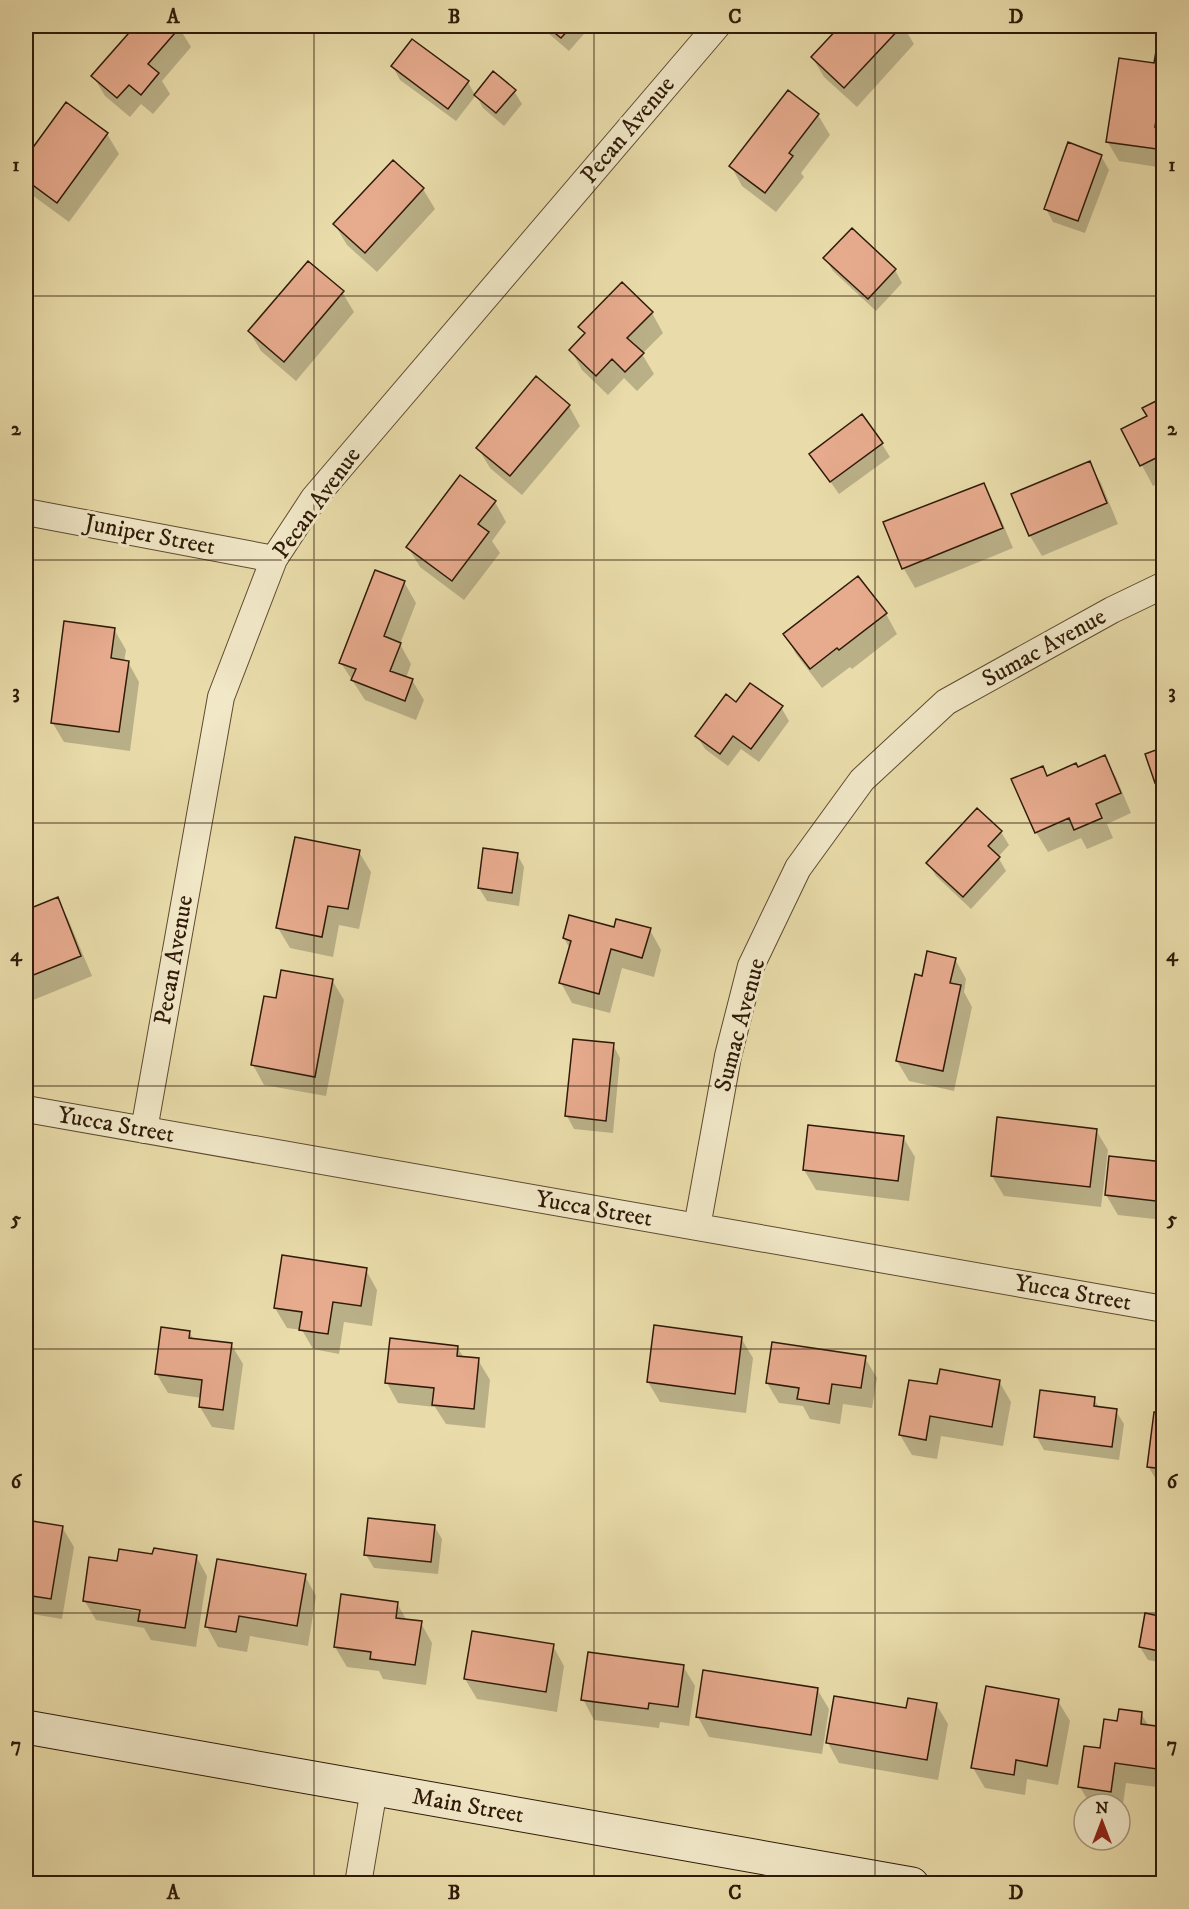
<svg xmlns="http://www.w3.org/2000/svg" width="1189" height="1909" font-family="'IM FELL DW Pica',serif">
	<rect width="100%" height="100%" fill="#e9dcaa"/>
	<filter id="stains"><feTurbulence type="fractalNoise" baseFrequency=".00333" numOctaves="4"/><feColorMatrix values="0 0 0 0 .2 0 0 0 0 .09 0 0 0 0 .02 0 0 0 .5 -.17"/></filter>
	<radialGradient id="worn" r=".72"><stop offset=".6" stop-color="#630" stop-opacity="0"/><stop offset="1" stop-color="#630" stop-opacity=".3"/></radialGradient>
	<path fill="#0003" fill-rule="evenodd" d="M 137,26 L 178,26 L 191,47 L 162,81 L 170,94 L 153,114 L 141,104 L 130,117 L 105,96 L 93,76 Z
		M 540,26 L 591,26 L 569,51 Z
		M 842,26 L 903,26 L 914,44 L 857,107 L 824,77 L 812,57 Z
		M 412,41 L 468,82 L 475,95 L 514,91 L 522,104 L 504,126 L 483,108 L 476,95 L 456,121 L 400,80 L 393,67 Z
		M 1164,43 L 1164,168 L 1119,161 L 1107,141 L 1156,65 Z
		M 788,92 L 818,115 L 830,135 L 801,173 L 804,177 L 776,212 L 742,186 L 731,166 Z
		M 66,104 L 107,134 L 119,154 L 69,222 L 28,192 L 26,188 L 26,160 Z
		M 1101,156 L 1109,170 L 1085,233 L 1053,222 L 1046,209 Z
		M 423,189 L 435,209 L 377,272 L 347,245 L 335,225 Z
		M 825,258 L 895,270 L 902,283 L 876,311 L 833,271 Z
		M 342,292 L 354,312 L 296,381 L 261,351 L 249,331 Z
		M 652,313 L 663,333 L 642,354 L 654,374 L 637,391 L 624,378 L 608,395 L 582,370 L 571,350 L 585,335 L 580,327 Z
		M 1164,399 L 1164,480 L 1153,486 L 1123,430 L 1149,417 Z
		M 569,406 L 580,426 L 522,495 L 490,468 L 478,448 Z
		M 882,444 L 890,457 L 839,494 L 811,454 Z
		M 1089,463 L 1101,483 L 1118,524 L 1042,556 L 1030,536 L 1013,495 Z
		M 983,485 L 995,505 L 1013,548 L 915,588 L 904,569 L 885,523 Z
		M 495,502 L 506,522 L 492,541 L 500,553 L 464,600 L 420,567 L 408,547 Z
		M 858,578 L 886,614 L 897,634 L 852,669 L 850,667 L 822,688 L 796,654 L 785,634 Z
		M 404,582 L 416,603 L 400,644 L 411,664 L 406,678 L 412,680 L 424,700 L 416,720 L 365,700 L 341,663 Z
		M 114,629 L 126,650 L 124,662 L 128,662 L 139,682 L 130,751 L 64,742 L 52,722 Z
		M 737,704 L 781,707 L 789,721 L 759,762 L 741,749 L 728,766 L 705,749 L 697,736 Z
		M 1164,749 L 1164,794 L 1157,783 L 1147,755 Z
		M 1104,757 L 1116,777 L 1131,813 L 1107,824 L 1113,838 L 1087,849 L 1081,838 L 1048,852 L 1036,832 L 1047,777 L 1077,768 Z
		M 1001,832 L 1009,845 L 998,857 L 1006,871 L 971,909 L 936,876 L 928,863 Z
		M 359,852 L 371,872 L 359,929 L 339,925 L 333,957 L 290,948 L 278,928 Z
		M 517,854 L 524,867 L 519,906 L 487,901 L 479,888 Z
		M 57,899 L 68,919 L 92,976 L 26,1003 L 26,911 Z
		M 615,929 L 650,930 L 661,950 L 654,977 L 622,968 L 610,1013 L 572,1003 L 561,983 L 570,949 L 564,938 Z
		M 955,959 L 966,979 L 964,992 L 972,1007 L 954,1091 L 909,1081 L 897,1061 L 923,977 Z
		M 332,980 L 344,1000 L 326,1096 L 264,1085 L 253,1065 L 277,1000 Z
		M 613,1045 L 620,1058 L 613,1133 L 574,1129 L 567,1116 Z
		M 1096,1130 L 1108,1150 L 1101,1207 L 1004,1196 L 992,1176 Z
		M 903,1137 L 915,1157 L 909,1201 L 816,1190 L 804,1170 Z
		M 1164,1164 L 1164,1220 L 1118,1215 L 1106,1195 Z
		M 366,1270 L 377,1290 L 372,1326 L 344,1322 L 339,1354 L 313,1349 L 302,1330 L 287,1328 L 275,1308 Z
		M 189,1332 L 194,1340 L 231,1344 L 243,1364 L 234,1430 L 212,1427 L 200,1407 L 202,1398 L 168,1393 L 156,1373 Z
		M 741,1338 L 753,1358 L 746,1413 L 660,1402 L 648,1382 Z
		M 457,1347 L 464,1358 L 478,1360 L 490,1380 L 485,1428 L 446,1424 L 435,1407 L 398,1403 L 387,1383 Z
		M 865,1358 L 877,1378 L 872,1408 L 843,1404 L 840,1424 L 810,1419 L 803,1406 L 779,1403 L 767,1383 Z
		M 999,1381 L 1011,1402 L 1003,1446 L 941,1436 L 937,1459 L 912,1455 L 900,1435 L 939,1386 Z
		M 1094,1399 L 1100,1409 L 1116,1411 L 1124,1424 L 1119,1460 L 1044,1450 L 1036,1436 Z
		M 1164,1415 L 1164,1487 L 1160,1486 L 1148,1466 Z
		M 26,1522 L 62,1527 L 74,1547 L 62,1619 L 26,1613 Z
		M 434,1526 L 442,1539 L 438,1574 L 374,1568 L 366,1555 Z
		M 154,1556 L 196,1556 L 207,1576 L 196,1647 L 151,1640 L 144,1628 L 96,1620 L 84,1600 L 119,1563 ZM 96,1601 L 147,1610 L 147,1613 L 96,1604 Z
		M 305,1576 L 316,1596 L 308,1646 L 250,1636 L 247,1652 L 218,1647 L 207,1627 Z
		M 397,1603 L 407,1621 L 421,1623 L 432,1643 L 426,1685 L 383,1679 L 379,1671 L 347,1667 L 335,1647 Z
		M 1164,1618 L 1164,1663 L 1148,1660 L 1140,1647 Z
		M 553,1646 L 564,1666 L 557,1712 L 477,1699 L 465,1679 Z
		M 683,1666 L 695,1686 L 689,1726 L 660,1722 L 659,1728 L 594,1720 L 583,1699 Z
		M 817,1689 L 829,1709 L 822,1754 L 709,1737 L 698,1717 Z
		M 1058,1701 L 1070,1721 L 1058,1785 L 1027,1779 L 1025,1795 L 985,1788 L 973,1768 Z
		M 936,1704 L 948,1724 L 938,1780 L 839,1763 L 828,1743 L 907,1709 Z
		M 1141,1714 L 1149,1726 L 1164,1729 L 1164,1788 L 1126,1783 L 1122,1811 L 1120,1811 L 1120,1804 L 1090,1804 L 1080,1787 L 1119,1722 Z"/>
	<path fill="#e7ab8e" stroke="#2f1a08" stroke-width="1.5" d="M 135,26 L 181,26 L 148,64 L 159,73 L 141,95 L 129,85 L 117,98 L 91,76 Z
		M 546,26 L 572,26 L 561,38 Z
		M 840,26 L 902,26 L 844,88 L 811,57 Z
		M 412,39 L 469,81 L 448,109 L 391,66 Z
		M 1158,40 L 1164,41 L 1164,95 L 1160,95 L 1155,127 L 1164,128 L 1164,150 L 1106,142 L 1119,58 L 1154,63 Z
		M 493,71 L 516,90 L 496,113 L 474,95 Z
		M 788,90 L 819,114 L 789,153 L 793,156 L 765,193 L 729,166 Z
		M 66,102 L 108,133 L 57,203 L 26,180 L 26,157 Z
		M 1068,142 L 1102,155 L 1078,221 L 1044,209 Z
		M 393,160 L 424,188 L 365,253 L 333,224 Z
		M 852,228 L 896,269 L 868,299 L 823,258 Z
		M 308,261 L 344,291 L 284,362 L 248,331 Z
		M 622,282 L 653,312 L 627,338 L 644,353 L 625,372 L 612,359 L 596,376 L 569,350 L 585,333 L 578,327 Z
		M 536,376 L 570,405 L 510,476 L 476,448 Z
		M 1164,397 L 1164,454 L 1140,466 L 1121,429 L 1147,416 L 1142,408 Z
		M 862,414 L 883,443 L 830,482 L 809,454 Z
		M 1090,461 L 1107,503 L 1029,536 L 1011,494 Z
		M 460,475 L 496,501 L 478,524 L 489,532 L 452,581 L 406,547 Z
		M 984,483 L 1003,528 L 902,569 L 883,522 Z
		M 375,570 L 405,581 L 384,636 L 401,643 L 390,671 L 413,679 L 405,701 L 351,680 L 356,669 L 339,663 Z
		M 858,576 L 887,613 L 839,650 L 837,648 L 810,669 L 783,634 Z
		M 64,621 L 115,628 L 111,658 L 129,661 L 119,732 L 51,723 Z
		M 750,683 L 783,706 L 751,749 L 733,736 L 720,754 L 695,736 L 726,694 L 736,702 Z
		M 1164,747 L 1164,780 L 1155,783 L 1145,754 Z
		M 1105,755 L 1121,793 L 1096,804 L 1102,818 L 1074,830 L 1069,818 L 1035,833 L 1011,779 L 1043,766 L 1047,776 L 1076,763 L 1078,767 Z
		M 977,808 L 1002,831 L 988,846 L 1000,857 L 963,897 L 926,863 Z
		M 295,837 L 360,850 L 348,909 L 328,906 L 322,937 L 276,928 Z
		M 483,848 L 518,853 L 512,893 L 478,888 Z
		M 58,897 L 81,956 L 26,978 L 26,910 Z
		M 569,915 L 614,927 L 616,919 L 651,928 L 642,958 L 611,949 L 599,994 L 559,983 L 571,941 L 563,938 Z
		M 927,951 L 956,958 L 950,983 L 961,985 L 943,1071 L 896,1061 L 915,974 L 922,976 Z
		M 281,970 L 333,979 L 315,1077 L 251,1065 L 264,996 L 276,998 Z
		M 573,1039 L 614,1043 L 606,1121 L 565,1116 Z
		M 997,1117 L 1097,1129 L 1090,1187 L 991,1176 Z
		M 808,1125 L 904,1136 L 898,1181 L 803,1170 Z
		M 1109,1156 L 1164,1162 L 1164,1202 L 1105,1195 Z
		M 282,1255 L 367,1268 L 361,1306 L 333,1302 L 328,1334 L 299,1330 L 302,1312 L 274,1308 Z
		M 654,1325 L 742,1337 L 735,1394 L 647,1382 Z
		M 161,1327 L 190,1331 L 189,1338 L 232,1343 L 223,1410 L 199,1407 L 202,1380 L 155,1374 Z
		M 390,1338 L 458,1346 L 457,1356 L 479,1358 L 474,1409 L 432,1405 L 434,1388 L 385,1383 Z
		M 772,1342 L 866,1356 L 861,1388 L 832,1384 L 829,1404 L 797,1399 L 799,1388 L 766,1383 Z
		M 940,1369 L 1000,1380 L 992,1427 L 930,1416 L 926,1440 L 899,1435 L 909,1380 L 937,1384 Z
		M 1040,1390 L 1095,1397 L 1094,1406 L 1117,1409 L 1112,1447 L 1034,1437 Z
		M 1154,1412 L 1164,1413 L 1164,1469 L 1147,1467 Z
		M 368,1518 L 435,1525 L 431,1562 L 364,1555 Z
		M 26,1520 L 63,1526 L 51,1599 L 26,1595 Z
		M 154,1548 L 197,1555 L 185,1628 L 138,1621 L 140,1610 L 83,1601 L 89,1557 L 117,1561 L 119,1549 L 152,1554 Z
		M 217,1559 L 306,1574 L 297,1626 L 239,1616 L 236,1632 L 205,1627 Z
		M 341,1594 L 398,1602 L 396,1618 L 422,1621 L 415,1665 L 370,1659 L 371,1652 L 334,1647 Z
		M 1145,1613 L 1164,1617 L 1164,1652 L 1139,1647 Z
		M 472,1631 L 554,1644 L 546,1692 L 464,1679 Z
		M 588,1652 L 684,1665 L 678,1707 L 649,1703 L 648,1709 L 581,1700 Z
		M 703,1670 L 818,1688 L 811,1735 L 696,1717 Z
		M 986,1686 L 1059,1699 L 1047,1766 L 1016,1760 L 1014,1775 L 971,1768 Z
		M 834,1696 L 906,1708 L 908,1698 L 937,1703 L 927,1760 L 826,1743 Z
		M 1119,1709 L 1142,1712 L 1141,1724 L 1164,1727 L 1164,1770 L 1115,1763 L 1111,1792 L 1078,1787 L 1084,1746 L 1100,1748 L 1104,1719 L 1117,1721 Z"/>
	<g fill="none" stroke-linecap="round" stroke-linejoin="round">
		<g stroke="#5e4a30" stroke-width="28">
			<path id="street" d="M 26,512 L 274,559
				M 26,1109 L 1164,1309
				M 144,1130 L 221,697 L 274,559 L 314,498 L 717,26
				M 697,1227 L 728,1056 L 751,966 L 798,868 L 862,780 L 946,702 L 1112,610 L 1164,585
				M 358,1884 L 374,1789"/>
		</g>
		<g stroke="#2f1a08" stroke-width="35">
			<path id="secondary" d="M 26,1727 L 912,1884"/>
		</g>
		<use href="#street" stroke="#f1e8c8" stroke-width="26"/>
		<use href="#secondary" stroke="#f1e8c8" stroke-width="33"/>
	</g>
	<path fill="none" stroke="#2f1a08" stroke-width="1.5" stroke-opacity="0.55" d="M 314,26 L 314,1884M 594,26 L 594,1884M 875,26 L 875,1884M 26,296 L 1164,296M 26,560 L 1164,560M 26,823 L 1164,823M 26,1086 L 1164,1086M 26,1349 L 1164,1349M 26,1613 L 1164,1613"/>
	<g text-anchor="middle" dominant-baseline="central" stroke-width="6" stroke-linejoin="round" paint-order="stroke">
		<g font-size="24" fill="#2f1a08" stroke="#f1e8c8">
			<text transform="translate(628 130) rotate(-50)">Pecan Avenue</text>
			<text transform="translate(317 503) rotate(-54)">Pecan Avenue</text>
			<text transform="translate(150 535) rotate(11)">Juniper Street</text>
			<text transform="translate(1044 648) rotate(-29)">Sumac Avenue</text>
			<text transform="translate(174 960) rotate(-80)">Pecan Avenue</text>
			<text transform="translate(740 1025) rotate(-75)">Sumac Avenue</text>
			<text transform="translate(116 1125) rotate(10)">Yucca Street</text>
			<text transform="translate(594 1209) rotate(10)">Yucca Street</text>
			<text transform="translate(1073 1293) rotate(10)">Yucca Street</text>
			<text transform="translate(468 1806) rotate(10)">Main Street</text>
		</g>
	</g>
	<rect width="1189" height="1909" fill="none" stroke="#e9dcaa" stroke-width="66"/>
	<g transform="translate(1102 1822)"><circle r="28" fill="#f1e8c8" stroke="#a3967b" stroke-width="1.5"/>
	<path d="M0-4.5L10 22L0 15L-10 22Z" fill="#8f2418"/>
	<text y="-9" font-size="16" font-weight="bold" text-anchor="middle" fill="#2f1a08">N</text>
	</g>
	<rect x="33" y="33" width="1123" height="1843" fill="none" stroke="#2f1a08" stroke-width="2"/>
	<g font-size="20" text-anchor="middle" font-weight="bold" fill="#2f1a08">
		<text x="173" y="23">A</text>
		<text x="454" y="23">B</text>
		<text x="735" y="23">C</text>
		<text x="1016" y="23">D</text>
		<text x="16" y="171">1</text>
		<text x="1172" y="171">1</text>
		<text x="16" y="435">2</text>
		<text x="1172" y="435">2</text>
		<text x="16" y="698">3</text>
		<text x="1172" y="698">3</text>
		<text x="16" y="961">4</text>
		<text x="1172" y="961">4</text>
		<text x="16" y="1225">5</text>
		<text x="1172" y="1225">5</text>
		<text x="16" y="1488">6</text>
		<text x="1172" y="1488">6</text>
		<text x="16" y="1751">7</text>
		<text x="1172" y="1751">7</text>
		<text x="173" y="1899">A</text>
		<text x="454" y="1899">B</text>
		<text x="735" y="1899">C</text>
		<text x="1016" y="1899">D</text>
	</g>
	<rect width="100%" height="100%" filter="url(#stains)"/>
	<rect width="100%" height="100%" fill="url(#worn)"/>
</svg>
